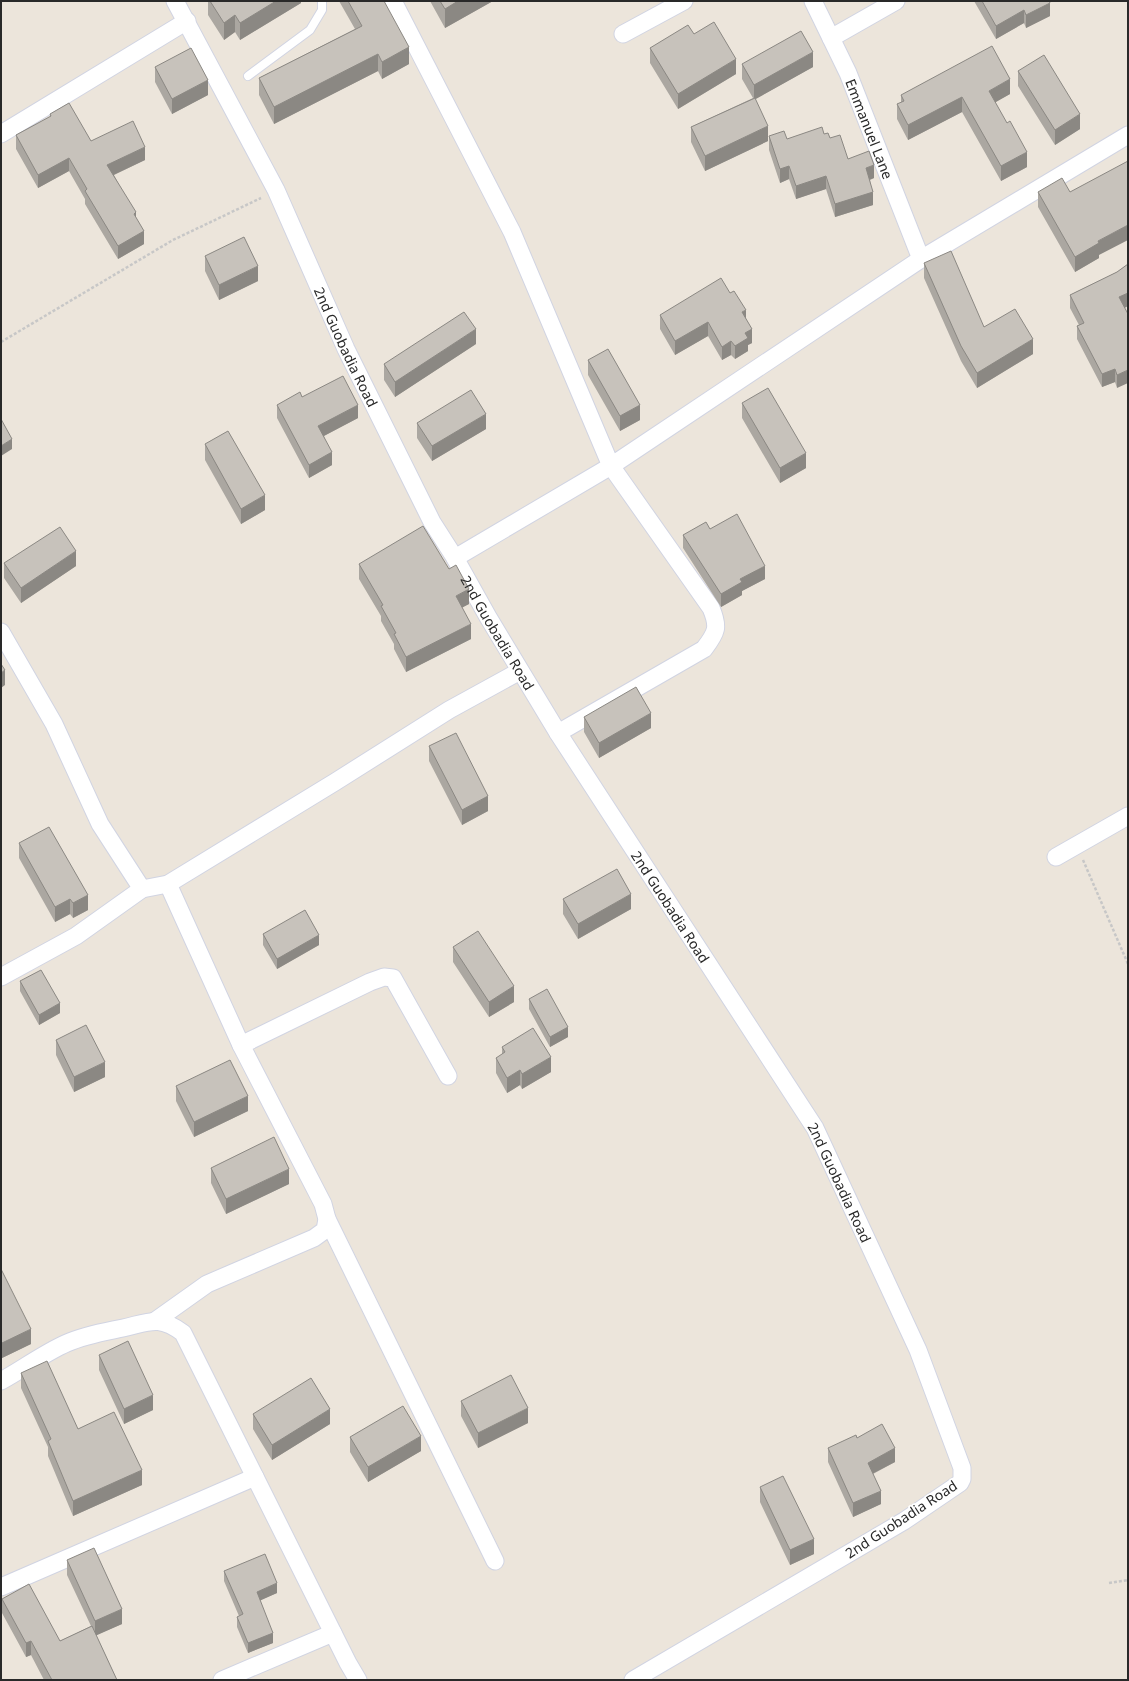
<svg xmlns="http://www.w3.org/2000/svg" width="1129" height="1681" font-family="'Noto Sans',sans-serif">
	<rect width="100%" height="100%" fill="#ece5db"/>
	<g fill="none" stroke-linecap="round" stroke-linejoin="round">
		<g stroke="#d1d4e2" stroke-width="10">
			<path id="lane" d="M 248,76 L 310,30 L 322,10 L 322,1"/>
		</g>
		<g stroke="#d1d4e2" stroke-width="19">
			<g id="street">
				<path id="s1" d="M 175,1 L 276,190 L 346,349 L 432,522 L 455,558 L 488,617 L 558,733 L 815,1128 L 918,1350 L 962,1468 L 962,1479 L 960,1483 L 904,1521 L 633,1680"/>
				<path d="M 393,1 L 512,232 L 611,466 L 711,608 C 719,627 717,632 704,649 L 558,733"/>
				<path id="s2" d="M 813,1 L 848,73 L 921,259"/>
				<path d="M 623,34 L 684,1"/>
				<path d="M 831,38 L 896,1"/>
				<path d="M 1,134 L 187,21"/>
				<path d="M 455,558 L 611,466 L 921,259 L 1128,135"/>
				<path d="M 1,632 L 54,724 L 100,824 L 142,889"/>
				<path d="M 1056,857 L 1128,816"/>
				<path d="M 1,977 L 76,936 L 142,889 L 168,884 L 335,782 L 449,710 L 520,671"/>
				<path d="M 241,1045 L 370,982 L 384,977 L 393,978 L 448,1076"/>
				<path d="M 327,1219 L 495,1561"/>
				<path d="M 155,1321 L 207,1284 L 314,1238 L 325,1230 L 327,1219 L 323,1204 L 241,1045 L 168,884"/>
				<path d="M 1,1381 C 23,1369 44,1353 67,1343 C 85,1335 104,1332 123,1328 C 150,1322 159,1315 183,1333 L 348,1663 L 358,1680"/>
				<path d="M 1,1587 L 255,1477"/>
				<path d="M 222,1680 L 333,1633"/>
			</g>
		</g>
		<path stroke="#c7c7c7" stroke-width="2.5" stroke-dasharray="3 2" stroke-linecap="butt" d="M 1,342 L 173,240 L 261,198
			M 1083,860 L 1128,964
			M 1109,1583 L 1128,1580"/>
		<use href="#lane" stroke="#fff" stroke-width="8"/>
		<use href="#street" stroke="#fff" stroke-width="17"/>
	</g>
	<path fill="#aba7a1" d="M 208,1 L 301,1 L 301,3 L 240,40 L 235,32 L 224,40 L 208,15 Z
		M 339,1 L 384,1 L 409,64 L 382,79 L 378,71 L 274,124 L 259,95 L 259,78 L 355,29 Z
		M 430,1 L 493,1 L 445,28 Z
		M 974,1 L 1049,1 L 1050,16 L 1026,28 L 1024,23 L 996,39 Z
		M 694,34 L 736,74 L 678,109 L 650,63 L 650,48 Z
		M 742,64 L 813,67 L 755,99 L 768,141 L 705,171 L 691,142 L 691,127 L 753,98 L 742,79 Z
		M 155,67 L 208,95 L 172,114 L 155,82 Z
		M 1018,71 L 1080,129 L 1055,145 L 1018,86 Z
		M 1010,94 L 995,102 L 1027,167 L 1001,181 L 962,112 L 908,140 L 897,119 L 897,104 L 901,103 L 901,95 Z
		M 50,114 L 91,141 L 145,160 L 114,175 L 136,218 L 144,244 L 118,259 L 85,204 L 85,199 L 69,171 L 38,188 L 16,149 L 16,135 L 50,117 Z
		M 824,134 L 830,138 L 848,159 L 874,178 L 870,180 L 873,205 L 835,217 L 826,189 L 796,199 L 789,179 L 780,183 L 769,150 L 769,136 L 787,139 Z
		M 1038,192 L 1099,255 L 1099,258 L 1075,272 L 1038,207 Z
		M 205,256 L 258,281 L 219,300 L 205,271 Z
		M 924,263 L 984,327 L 1033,354 L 977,388 L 961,361 L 924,278 Z
		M 1128,264 L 1128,306 L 1125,308 L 1117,388 L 1115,382 L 1102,387 L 1077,339 L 1077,326 L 1079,325 L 1070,308 L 1070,295 L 1117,272 Z
		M 660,315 L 746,319 L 752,343 L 748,345 L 748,351 L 735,359 L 731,355 L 722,360 L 708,336 L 675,355 L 660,329 Z
		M 476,344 L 395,397 L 384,380 L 384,364 Z
		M 588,360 L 640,420 L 620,431 L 588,375 Z
		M 302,397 L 358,418 L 324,436 L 332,465 L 309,478 L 277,418 L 277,405 Z
		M 742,403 L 806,468 L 780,483 L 742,418 Z
		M 417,423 L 486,429 L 432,461 L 417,438 Z
		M 205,444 L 265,510 L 241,524 L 205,460 Z
		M 710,529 L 765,579 L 742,591 L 742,595 L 721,607 L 683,548 L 683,535 Z
		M 4,563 L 76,566 L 21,603 L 4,578 Z
		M 359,564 L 469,604 L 462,607 L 471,639 L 406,672 L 394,649 L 394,644 L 381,621 L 381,616 L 359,579 Z
		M 584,717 L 651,728 L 599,758 L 584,732 Z
		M 429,746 L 488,811 L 462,825 L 429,761 Z
		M 19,843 L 88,910 L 73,918 L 70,914 L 55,922 L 19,858 Z
		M 563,899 L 631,909 L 578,939 L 563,914 Z
		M 263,934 L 319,945 L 277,969 L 263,945 Z
		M 453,947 L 514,1002 L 489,1017 L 453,962 Z
		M 20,981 L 60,1013 L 39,1025 L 20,991 Z
		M 529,999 L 568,1037 L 550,1047 L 529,1009 Z
		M 56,1040 L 105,1077 L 74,1092 L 56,1055 Z
		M 502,1047 L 551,1072 L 522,1089 L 520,1085 L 507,1093 L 496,1073 L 496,1058 L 502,1055 Z
		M 176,1086 L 248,1111 L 194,1137 L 176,1101 Z
		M 211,1168 L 289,1184 L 226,1214 L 211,1183 Z
		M 1,1269 L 31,1344 L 2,1358 L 1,1356 Z
		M 99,1355 L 153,1410 L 124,1424 L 99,1370 Z
		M 21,1373 L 78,1429 L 142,1485 L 73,1516 L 48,1456 L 48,1447 L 21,1388 Z
		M 461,1401 L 528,1423 L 478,1448 L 461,1416 Z
		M 253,1414 L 330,1424 L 272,1460 L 253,1429 Z
		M 350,1437 L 421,1451 L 368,1482 L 350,1452 Z
		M 857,1438 L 895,1462 L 873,1474 L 881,1504 L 853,1517 L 828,1462 L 828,1448 Z
		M 760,1487 L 814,1554 L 790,1565 L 760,1502 Z
		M 67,1560 L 122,1624 L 96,1635 L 117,1680 L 44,1680 L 31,1655 L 26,1657 L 2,1613 L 2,1599 L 60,1641 L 91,1626 L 67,1575 Z
		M 224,1571 L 277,1593 L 260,1600 L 273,1643 L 248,1653 L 237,1627 L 237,1617 L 239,1616 L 224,1581 Z"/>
	<path fill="#8b8883" d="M 276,1 L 301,1 L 301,3 L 240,40 L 240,23 Z
		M 458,1 L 493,1 L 445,28 L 445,9 Z
		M 1050,3 L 1050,16 L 1026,28 L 1026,15 Z
		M 1024,10 L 1024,23 L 996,39 L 996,26 Z
		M 235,15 L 235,32 L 224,40 L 224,23 Z
		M 409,47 L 409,64 L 382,79 L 382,62 Z
		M 813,52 L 813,67 L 754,100 L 754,85 Z
		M 378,54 L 378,71 L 274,124 L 274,107 Z
		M 736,59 L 736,74 L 678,109 L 678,94 Z
		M 1010,79 L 1010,94 L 989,106 L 989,91 Z
		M 208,80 L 208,95 L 172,114 L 172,99 Z
		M 962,97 L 962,112 L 908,140 L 908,125 Z
		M 1080,114 L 1080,129 L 1055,145 L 1055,130 Z
		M 768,126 L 768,141 L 705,171 L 705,156 Z
		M 145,147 L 145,160 L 107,178 L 107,165 Z
		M 1027,152 L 1027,167 L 1001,181 L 1001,166 Z
		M 69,158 L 69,171 L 38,188 L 38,175 Z
		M 874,165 L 874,178 L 866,181 L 866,168 Z
		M 789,166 L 789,179 L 780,183 L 780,169 Z
		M 826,176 L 826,189 L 796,199 L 796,186 Z
		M 873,192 L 873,205 L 835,217 L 835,204 Z
		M 136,212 L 136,225 L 134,214 Z
		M 1128,225 L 1128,240 L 1099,255 L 1099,258 L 1075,272 L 1075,257 L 1098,241 Z
		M 144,231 L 144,244 L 118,259 L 118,246 Z
		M 258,266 L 258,281 L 219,300 L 219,285 Z
		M 1128,293 L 1128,306 L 1119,310 L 1119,297 Z
		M 746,310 L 746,324 L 742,312 Z
		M 708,322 L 708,336 L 675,355 L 675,341 Z
		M 476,329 L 476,344 L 395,397 L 395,382 Z
		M 752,329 L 752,343 L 748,345 L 748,351 L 735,359 L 735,346 L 745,333 Z
		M 1033,339 L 1033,354 L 977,388 L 977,373 Z
		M 731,341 L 731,355 L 722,360 L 722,347 Z
		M 1115,369 L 1115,382 L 1102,387 L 1102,374 Z
		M 1128,370 L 1128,383 L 1117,388 L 1117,375 Z
		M 358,405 L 358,418 L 318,439 L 318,426 Z
		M 640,405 L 640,420 L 620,431 L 620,416 Z
		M 486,414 L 486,429 L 432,461 L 432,446 Z
		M 12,439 L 12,449 L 1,456 L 1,446 Z
		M 332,452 L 332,465 L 309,478 L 309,465 Z
		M 806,453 L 806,468 L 780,483 L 780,468 Z
		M 265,495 L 265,510 L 241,524 L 241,509 Z
		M 76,551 L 76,566 L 21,603 L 21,588 Z
		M 765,566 L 765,579 L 742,591 L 742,595 L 721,607 L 721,594 L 740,579 Z
		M 469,589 L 469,604 L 456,611 L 456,596 Z
		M 471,624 L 471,639 L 406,672 L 406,657 Z
		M 5,670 L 5,685 L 1,688 L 1,673 Z
		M 651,713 L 651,728 L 599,758 L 599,743 Z
		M 488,796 L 488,811 L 462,825 L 462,810 Z
		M 631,894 L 631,909 L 578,939 L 578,924 Z
		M 88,895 L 88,910 L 73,918 L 73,903 Z
		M 70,899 L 70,914 L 55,922 L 55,907 Z
		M 319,935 L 319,945 L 277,969 L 277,959 Z
		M 514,986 L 514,1002 L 489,1017 L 489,1002 Z
		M 60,1003 L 60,1013 L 39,1025 L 39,1015 Z
		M 568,1027 L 568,1037 L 550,1047 L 550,1037 Z
		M 551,1057 L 551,1072 L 522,1089 L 522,1074 Z
		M 105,1062 L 105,1077 L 74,1092 L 74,1077 Z
		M 520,1070 L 520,1085 L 507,1093 L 507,1078 Z
		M 248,1096 L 248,1111 L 194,1137 L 194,1122 Z
		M 289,1169 L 289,1184 L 226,1214 L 226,1199 Z
		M 31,1329 L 31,1344 L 2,1358 L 2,1343 Z
		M 153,1395 L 153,1410 L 124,1424 L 124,1409 Z
		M 528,1408 L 528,1423 L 478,1448 L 478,1433 Z
		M 330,1409 L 330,1424 L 272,1460 L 272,1445 Z
		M 421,1436 L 421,1451 L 368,1482 L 368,1467 Z
		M 895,1448 L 895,1462 L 868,1476 L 868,1463 Z
		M 142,1470 L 142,1485 L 73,1516 L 73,1501 Z
		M 881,1491 L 881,1504 L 853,1517 L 853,1503 Z
		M 814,1539 L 814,1554 L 790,1565 L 790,1550 Z
		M 277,1583 L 277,1593 L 257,1602 L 257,1592 Z
		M 122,1609 L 122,1624 L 95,1636 L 95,1621 Z
		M 273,1633 L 273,1643 L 248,1653 L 248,1643 Z
		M 31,1641 L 31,1655 L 26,1657 L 26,1643 Z"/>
	<path fill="#c7c2bb" stroke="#8b8883" d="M 210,1 L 276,1 L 240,23 L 235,15 L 224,23 Z
		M 348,1 L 384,1 L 409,47 L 382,62 L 378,54 L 274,107 L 259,78 L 362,26 Z
		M 440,1 L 458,1 L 445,9 Z
		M 982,1 L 1049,1 L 1050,3 L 1026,15 L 1024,10 L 996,26 Z
		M 714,22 L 736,59 L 678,94 L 650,48 L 688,25 L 694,34 Z
		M 801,31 L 813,52 L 754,85 L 742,64 Z
		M 992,46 L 1010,79 L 989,91 L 1007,123 L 1010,121 L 1027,152 L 1001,166 L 962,97 L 908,125 L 897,104 L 904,101 L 901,95 Z
		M 191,48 L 208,80 L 172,99 L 155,67 Z
		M 1044,55 L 1080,114 L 1055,130 L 1018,71 Z
		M 755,98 L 768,126 L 705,156 L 691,127 Z
		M 69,103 L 91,141 L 133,121 L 145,147 L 107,165 L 136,212 L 134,214 L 144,231 L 118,246 L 85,191 L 87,189 L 69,158 L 38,175 L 16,135 L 51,116 L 50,114 Z
		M 822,127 L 824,134 L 828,133 L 830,138 L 840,135 L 848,159 L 869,151 L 874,165 L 866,168 L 873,192 L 835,204 L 826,176 L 796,186 L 789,166 L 780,169 L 769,136 L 784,131 L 787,139 Z
		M 1128,161 L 1128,225 L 1098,241 L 1099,243 L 1075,257 L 1038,192 L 1062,178 L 1070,192 Z
		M 244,237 L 258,266 L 219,285 L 205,256 Z
		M 951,251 L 984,327 L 1015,309 L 1033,339 L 977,373 L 961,346 L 924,263 Z
		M 1128,264 L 1128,293 L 1119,297 L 1128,314 L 1128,370 L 1117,375 L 1115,369 L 1102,374 L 1077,326 L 1084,323 L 1070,295 L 1117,272 Z
		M 721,278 L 730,293 L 734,291 L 746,310 L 742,312 L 752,329 L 745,333 L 748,338 L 735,346 L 731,341 L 722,347 L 708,322 L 675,341 L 660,315 Z
		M 464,312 L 476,329 L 395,382 L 384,364 Z
		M 608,349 L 640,405 L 620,416 L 588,360 Z
		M 343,376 L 358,405 L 318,426 L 332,452 L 309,465 L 277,405 L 300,392 L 302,397 Z
		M 768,388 L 806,453 L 780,468 L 742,403 Z
		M 471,390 L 486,414 L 432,446 L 417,423 Z
		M 1,419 L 12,439 L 1,446 Z
		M 228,431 L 265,495 L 241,509 L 205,444 Z
		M 737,514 L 765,566 L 740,579 L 742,582 L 721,594 L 683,535 L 706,522 L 710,529 Z
		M 423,526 L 449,569 L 456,565 L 469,589 L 456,596 L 471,624 L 406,657 L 394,634 L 396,633 L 381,606 L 383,605 L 359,564 Z
		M 60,527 L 76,551 L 21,588 L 4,563 Z
		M 1,664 L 5,670 L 1,673 Z
		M 636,687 L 651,713 L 599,743 L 584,717 Z
		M 456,733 L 488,796 L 462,810 L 429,746 Z
		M 49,827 L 88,895 L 73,903 L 70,899 L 55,907 L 19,843 Z
		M 617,869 L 631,894 L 578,924 L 563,899 Z
		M 305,910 L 319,935 L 277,959 L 263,934 Z
		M 478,931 L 514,986 L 489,1002 L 453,947 Z
		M 41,970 L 60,1003 L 39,1015 L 20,981 Z
		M 547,989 L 568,1027 L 550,1037 L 529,999 Z
		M 86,1025 L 105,1062 L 74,1077 L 56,1040 Z
		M 533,1028 L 551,1057 L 522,1074 L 520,1070 L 507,1078 L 496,1058 L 505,1052 L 502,1047 Z
		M 230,1060 L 248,1096 L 194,1122 L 176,1086 Z
		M 274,1137 L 289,1169 L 226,1199 L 211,1168 Z
		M 1,1269 L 31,1329 L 2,1343 L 1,1341 Z
		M 128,1341 L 153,1395 L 124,1409 L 99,1355 Z
		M 47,1361 L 78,1429 L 114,1412 L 142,1470 L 73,1501 L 48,1441 L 51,1439 L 21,1373 Z
		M 511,1375 L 528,1408 L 478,1433 L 461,1401 Z
		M 311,1378 L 330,1409 L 272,1445 L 253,1414 Z
		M 403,1406 L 421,1436 L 368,1467 L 350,1437 Z
		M 882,1424 L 895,1448 L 868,1463 L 881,1491 L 853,1503 L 828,1448 L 856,1435 L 857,1438 Z
		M 783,1476 L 814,1539 L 790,1550 L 760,1487 Z
		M 94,1548 L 122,1609 L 95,1621 L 67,1560 Z
		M 265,1554 L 277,1583 L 257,1592 L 273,1633 L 248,1643 L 237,1617 L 243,1614 L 224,1571 Z
		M 29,1584 L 60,1641 L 92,1626 L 117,1680 L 52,1680 L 31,1641 L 26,1643 L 2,1599 Z"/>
	<g text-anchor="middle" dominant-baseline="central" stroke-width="3.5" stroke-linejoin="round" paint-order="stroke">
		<g font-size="14" fill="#292929" stroke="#fff">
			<text stroke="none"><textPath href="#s2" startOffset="140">Emmanuel Lane</textPath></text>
			<text stroke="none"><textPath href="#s1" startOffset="386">2nd Guobadia Road</textPath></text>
			<text stroke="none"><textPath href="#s1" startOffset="710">2nd Guobadia Road</textPath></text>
			<text stroke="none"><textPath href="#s1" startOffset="1034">2nd Guobadia Road</textPath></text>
			<text stroke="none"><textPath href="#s1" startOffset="1358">2nd Guobadia Road</textPath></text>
			<text transform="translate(901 1519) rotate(-33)">2nd Guobadia Road</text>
		</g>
	</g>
	<rect width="1129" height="1681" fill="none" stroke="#292929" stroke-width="4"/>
</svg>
